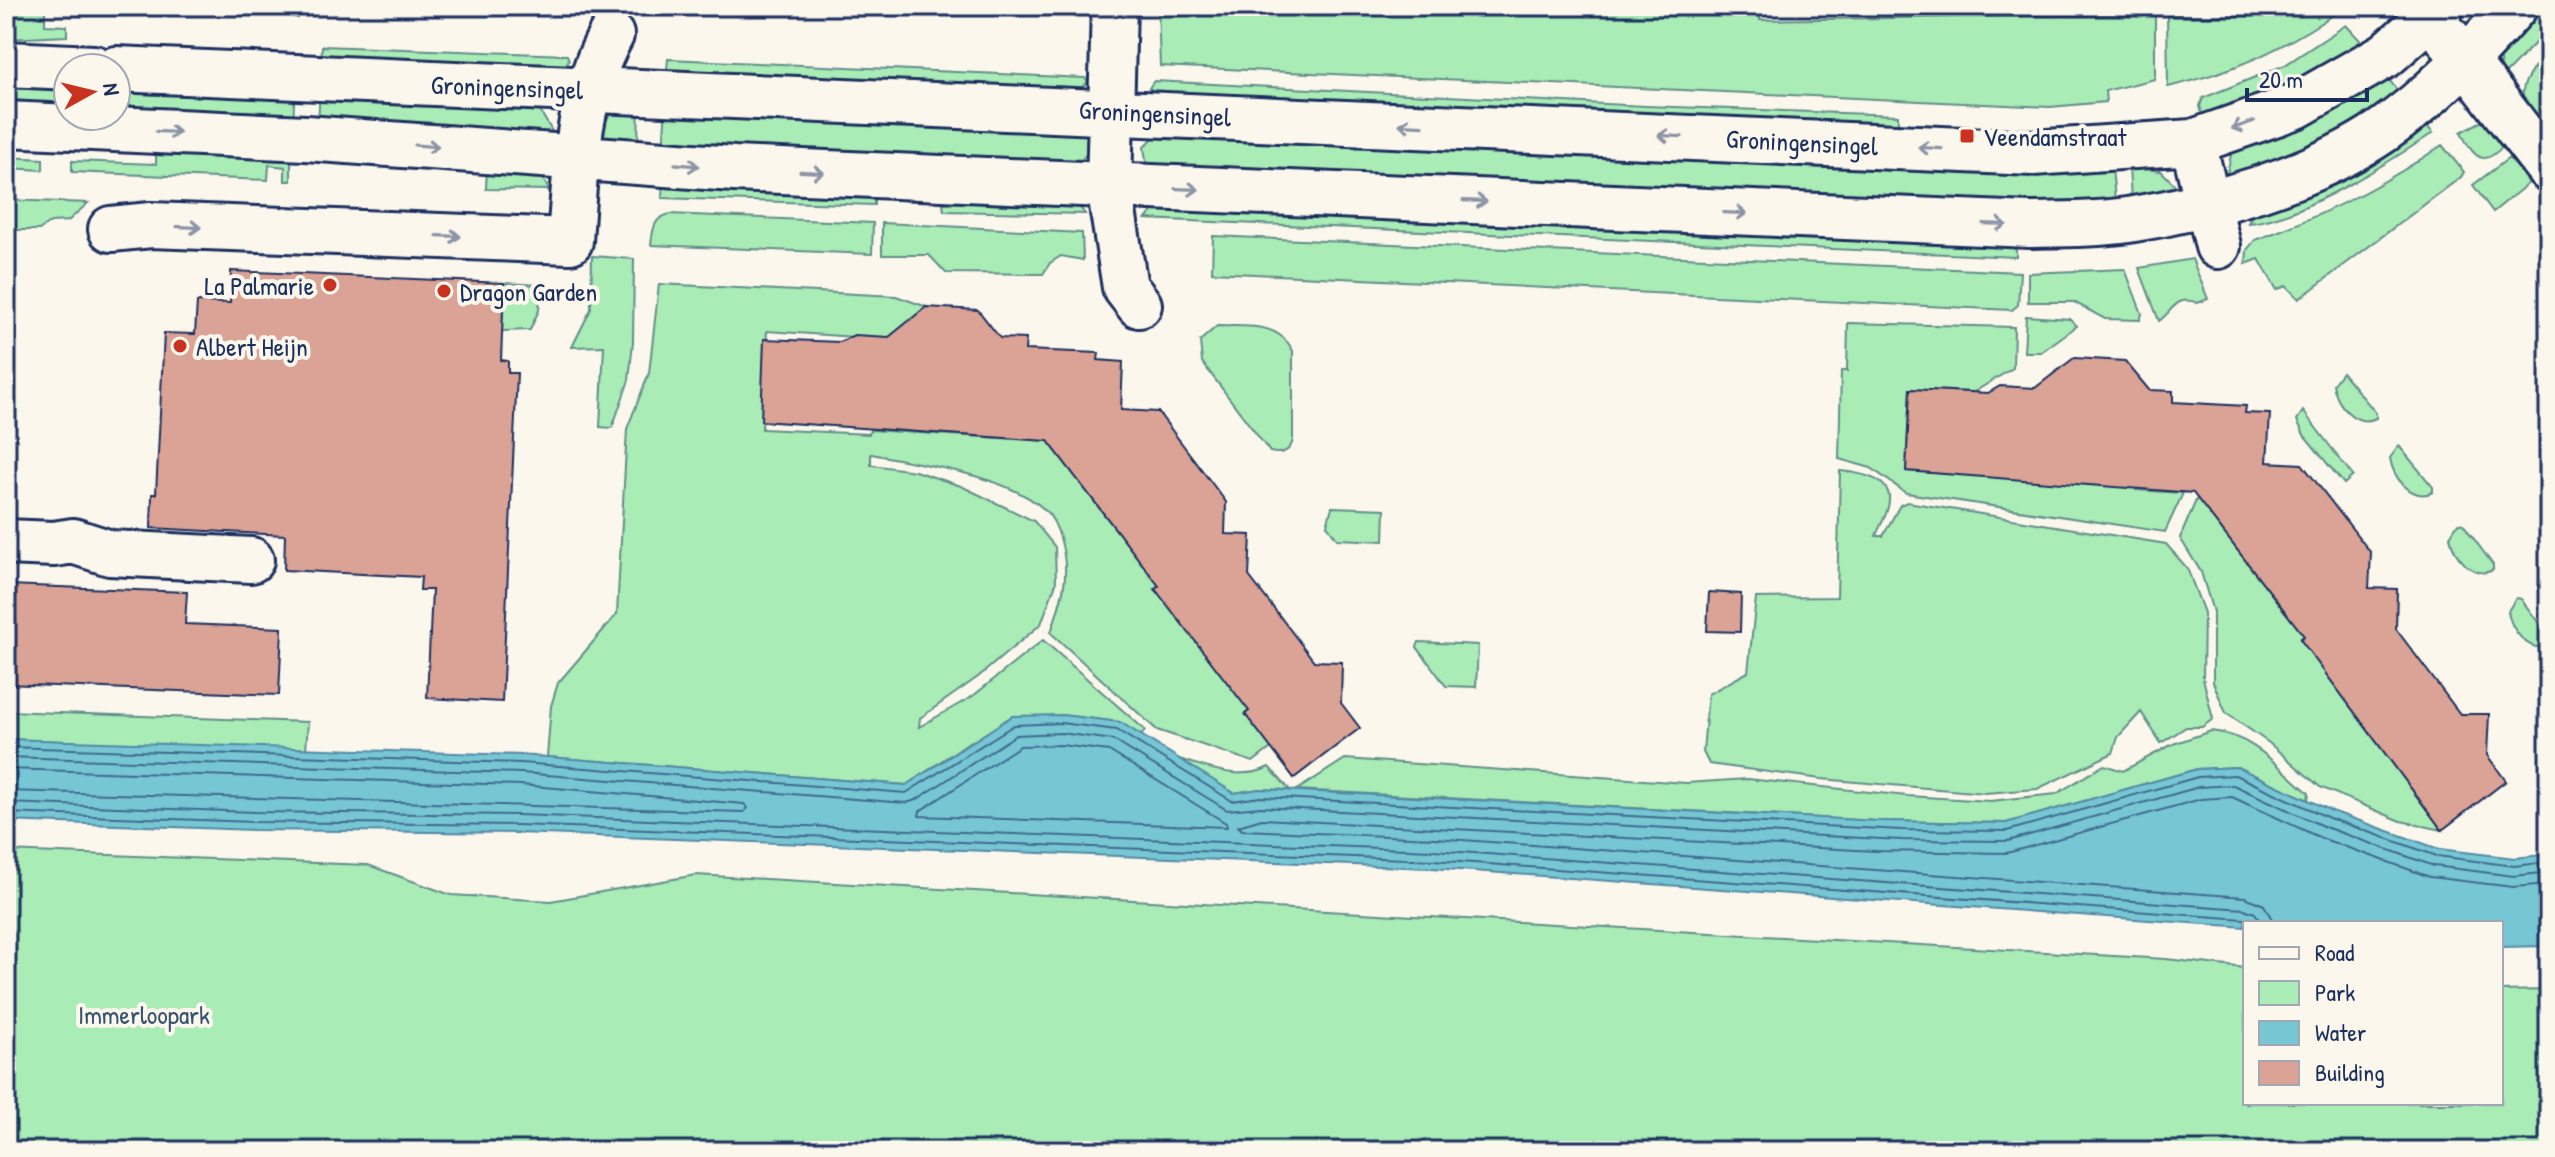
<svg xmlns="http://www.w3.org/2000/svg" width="2555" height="1157" font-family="'Patrick Hand',sans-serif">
	<rect width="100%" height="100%" fill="#fbf7ec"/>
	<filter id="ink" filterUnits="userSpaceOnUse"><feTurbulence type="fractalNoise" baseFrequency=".0125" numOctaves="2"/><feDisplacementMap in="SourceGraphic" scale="16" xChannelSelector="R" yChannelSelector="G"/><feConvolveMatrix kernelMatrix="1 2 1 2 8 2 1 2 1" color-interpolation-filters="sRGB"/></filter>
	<g filter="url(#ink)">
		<path fill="#a9ecb6" stroke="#628e8a" stroke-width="2" d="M 253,6 L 298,6 L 298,18 Z
			M 1158,6 L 1759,6 L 1760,20 L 2155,14 L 2155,79 L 2105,91 L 2106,102 L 2050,107 L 1160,66 Z
			M 2279,6 L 2336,6 L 2339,11 C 2281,50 2236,71 2168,87 L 2167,15 L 2263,16 Z
			M 2530,6 L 2549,6 L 2549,29 L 2503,76 L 2498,51 Z
			M 45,8 L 45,25 L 67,26 L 67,36 L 6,39 L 6,9 Z
			M 2346,25 L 2368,49 L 2205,125 L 2200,106 L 2203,98 L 2285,65 Z
			M 322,46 L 567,55 L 569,60 L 561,71 L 321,66 Z
			M 2549,50 L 2549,139 C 2516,97 2512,92 2549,50 Z
			M 668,59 L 1085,78 L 1088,82 L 1075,93 L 666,80 Z
			M 6,73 L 68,76 L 68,114 L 6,111 Z
			M 2384,73 L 2403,98 L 2345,136 L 2226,178 L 2231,155 L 2241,145 Z
			M 116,78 L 295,85 L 293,124 L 116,116 Z
			M 1154,81 L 1645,106 L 1898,115 L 1898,134 L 1162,96 L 1149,88 Z
			M 320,87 L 522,103 L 540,111 L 556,138 L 318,125 Z
			M 639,101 L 638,148 L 598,145 C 596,118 617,109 639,101 Z
			M 666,102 L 1085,131 L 1092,148 L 1077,165 L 663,154 Z
			M 2420,118 L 2433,133 C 2389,162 2299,220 2248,223 L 2259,203 Z
			M 2484,120 L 2510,138 C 2487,167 2476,164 2461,132 Z
			M 1157,134 L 2112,167 L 2116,211 L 1155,169 L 1146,161 L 1144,147 Z
			M 172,141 L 291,161 L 291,181 L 285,181 L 285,167 L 269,165 L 268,180 L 72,172 L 72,161 L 156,164 L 156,154 Z
			M 2442,145 L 2464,172 L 2461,177 L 2299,299 L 2286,286 L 2277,290 L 2259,259 L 2246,264 L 2247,250 L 2255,240 C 2323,216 2383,186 2442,145 Z
			M 6,157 L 43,159 L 43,170 L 6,168 Z
			M 2509,158 L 2530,182 L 2493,212 L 2473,185 Z
			M 487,165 L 538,169 L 549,190 L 486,189 Z
			M 2129,167 L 2161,171 L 2179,189 L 2131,200 Z
			M 663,177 L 851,186 L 874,201 L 874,205 L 662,198 Z
			M 974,190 L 1073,199 L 1085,214 L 944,211 L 943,204 L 951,204 Z
			M 6,200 L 88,203 L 68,221 L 51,222 L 39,230 L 6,230 Z
			M 1159,203 L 1994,234 L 2016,250 L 2016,257 L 1146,219 Z
			M 670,214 L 873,223 L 872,254 L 651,245 C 653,229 653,218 670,214 Z
			M 882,223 L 1082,233 L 1083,260 L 1061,256 L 1050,263 L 1043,274 L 946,273 L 929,255 L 882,255 Z
			M 1213,236 L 2020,272 L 2018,305 L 2012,310 L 1212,272 Z
			M 592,256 L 634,259 L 633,342 L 629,380 L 612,428 L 600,427 L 604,346 L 572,347 L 591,309 Z
			M 2192,259 L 2208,299 L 2198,303 C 2176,294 2173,311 2159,321 L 2139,268 Z
			M 2125,269 L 2142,314 L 2140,320 L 2105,319 L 2074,302 L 2028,302 L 2028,273 Z
			M 504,283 L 541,285 L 539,310 L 530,330 L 502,331 Z
			M 659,284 L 896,296 L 930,308 L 960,344 L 767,331 L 762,429 L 869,434 L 870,430 L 1048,441 L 1159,586 L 1156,589 L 1249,711 L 1245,714 L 1271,748 L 1253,762 L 1157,730 L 1051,633 C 1056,615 1065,593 1065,574 C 1066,555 1059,523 1045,510 C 1007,475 921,464 871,454 L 871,465 L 915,471 L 961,486 L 1034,521 L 1055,547 L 1056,583 L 1041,624 L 978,677 L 920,718 L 919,727 L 973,696 L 1043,640 L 1145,730 L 1141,736 L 1119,722 L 1062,715 L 969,742 L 907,785 L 547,757 L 551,706 L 558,683 L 617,614 L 627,429 L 649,373 Z
			M 2026,316 L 2070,319 L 2077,326 L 2041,352 L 2024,352 Z
			M 1848,323 L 2014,327 L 2013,368 L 1974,392 L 1910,389 L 1906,471 L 2136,486 L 2136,490 L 2183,493 L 2165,532 L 1906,493 L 1871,468 L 1839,459 L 1841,371 L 1847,371 Z
			M 1217,326 C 1247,327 1278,321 1293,351 L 1293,440 C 1290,452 1282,455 1270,452 L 1202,362 L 1200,341 Z
			M 2342,372 L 2376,413 L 2376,418 C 2355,428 2336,404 2333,384 Z
			M 2303,411 L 2353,476 L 2344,484 L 2304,435 L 2297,420 Z
			M 2399,446 L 2433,487 L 2433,492 C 2412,502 2393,478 2390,458 Z
			M 1840,471 C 1860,473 1896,478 1888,507 C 1886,517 1879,527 1876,536 L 1883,536 L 1900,505 L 1907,502 L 2166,544 L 2187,568 L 2204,613 L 2203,678 L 2213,719 L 2202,727 L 2186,727 L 2161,743 L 2141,712 L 2118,737 L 2113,753 L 2037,789 L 1985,793 L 1821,779 L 1709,764 L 1703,752 L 1708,694 L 1748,672 L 1756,598 L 1837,597 Z
			M 2197,498 L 2304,636 L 2300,639 L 2442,830 L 2401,821 L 2320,787 L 2269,743 L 2226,713 L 2213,682 L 2213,612 L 2201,572 L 2180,538 Z
			M 1332,507 L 1385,509 L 1384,541 L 1337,539 L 1327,525 Z
			M 2458,523 L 2463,524 L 2493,565 L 2493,570 C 2472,580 2453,555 2450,536 Z
			M 2516,598 L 2521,599 L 2549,637 L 2549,645 C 2529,655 2510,629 2508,611 Z
			M 1419,642 L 1478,645 L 1476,687 L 1446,686 L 1417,647 Z
			M 6,711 L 308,722 L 306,750 L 6,739 Z
			M 2211,731 C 2253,735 2278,767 2309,793 L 2308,800 L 2237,767 L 2197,769 L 2006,823 L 1878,821 L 1297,790 L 1345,759 L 1686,783 L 1748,779 L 1907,796 L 1990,801 L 2056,794 L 2104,765 L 2123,771 L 2173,744 Z
			M 1176,758 C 1205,767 1241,782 1269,767 L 1290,790 L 1259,789 L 1234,793 Z
			M 6,851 L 368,865 L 451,895 L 551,901 L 696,875 L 2166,959 L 2245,968 L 2245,1103 L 2501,1103 L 2501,991 L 2549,990 L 2549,1151 L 6,1151 Z"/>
		<path fill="#77c6d4" stroke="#528aa5" stroke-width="2" d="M 1062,715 L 1120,722 L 1234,793 L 1259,789 L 1878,821 L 2006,823 L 2197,769 L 2237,767 L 2332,811 L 2439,849 L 2515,858 L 2549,854 L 2549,946 L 2501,947 L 2501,923 L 2245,923 L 2245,927 L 1432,868 L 517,833 L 254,830 L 6,821 L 6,739 L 522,755 L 906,785 L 1012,716 Z"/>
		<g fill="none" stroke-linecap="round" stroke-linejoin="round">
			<path stroke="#406b8d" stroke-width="2" d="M 1061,745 L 1109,751 L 1226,823 L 1227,827 L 919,816 L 920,811 L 1020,746 Z
				M 6,747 L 521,763 L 906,793 L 1014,725 L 1061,723 L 1117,730 L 1232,801 L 1260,797 L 1902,830 L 2007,831 L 2198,777 L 2235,775 L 2329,818 L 2437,856 L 2514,866 L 2549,862
				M 6,757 L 521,773 L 906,803 L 916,800 L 1016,735 L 1061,733 L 1113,740 L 1227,810 L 1261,807 L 1902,840 L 2008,841 L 2199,787 L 2233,785 L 2325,827 L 2434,866 L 2514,876 L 2549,872
				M 6,769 L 520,785 L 744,804 L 748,808 L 744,812 L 6,791
				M 6,803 L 255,812 L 518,815 L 1433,850 L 2244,909 L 2255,913 L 2262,923
				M 6,813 L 255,822 L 517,825 L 1433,860 L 2244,919 L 2251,923
				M 2274,923 L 2264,905 L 2245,897 L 1435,838 L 1242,830 L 1238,826 L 1262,819 L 1876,851 L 2007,853 L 2201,799 L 2232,797 L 2321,838 L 2430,877 L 2513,887 L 2549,884"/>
		</g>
		<path fill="#dba396" stroke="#1b2f5e" stroke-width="2" d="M 231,271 L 504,283 L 501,360 L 508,361 L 508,373 L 517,373 L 502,702 L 427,698 L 432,590 L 420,590 L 421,577 L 284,570 L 285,535 L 151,528 L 152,494 L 156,494 L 164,333 L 195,334 L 197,302 L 230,303 Z
			M 926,307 L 978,310 L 1000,338 L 1026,339 L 1025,350 L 1099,353 L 1098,360 L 1123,362 L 1121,410 L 1158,412 L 1226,502 L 1225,534 L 1251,535 L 1249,576 L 1314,661 L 1342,662 L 1341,703 L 1360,728 L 1294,778 L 1245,714 L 1249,711 L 1155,589 L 1159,586 L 1048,441 L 761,421 L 764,339 L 840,342 L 854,335 L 889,337 Z
			M 2074,358 L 2125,361 L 2149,390 L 2173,391 L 2173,402 L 2246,406 L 2245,413 L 2270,414 L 2267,462 L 2302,464 L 2371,553 L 2369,588 L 2397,589 L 2396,629 L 2460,714 L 2489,714 L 2487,755 L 2506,781 L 2442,830 L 2300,639 L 2304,636 L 2193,493 L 1906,471 L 1910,389 L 1988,393 L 2000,386 L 2035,388 Z
			M 8,585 L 187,592 L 185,624 L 282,628 L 279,695 L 6,684 Z
			M 1709,592 L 1741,594 L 1740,632 L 1707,631 Z"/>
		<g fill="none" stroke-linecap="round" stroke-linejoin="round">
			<g stroke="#1b2f5e" stroke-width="50">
				<path id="minor" d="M 1114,6 L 1109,186 L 1125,287 L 1139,305
					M 2448,38 L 2549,169
					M 6,64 L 94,68
					M 116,69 L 2033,153 L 2193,142 L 2296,106 L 2386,55 L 2442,6
					M 6,124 L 306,138 L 734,169 L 2030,225 C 2062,224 2096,225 2128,220 C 2211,207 2311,179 2381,132 C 2432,97 2474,52 2515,6
					M 2193,142 L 2218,246
					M 111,229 L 151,225 L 570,241 C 575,172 577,97 611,35
					M 6,542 L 54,544 L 73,541 L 110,553 L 251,560"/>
			</g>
			<use href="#minor" stroke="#fbf7ec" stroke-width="44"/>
		</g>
		<defs><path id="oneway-shaft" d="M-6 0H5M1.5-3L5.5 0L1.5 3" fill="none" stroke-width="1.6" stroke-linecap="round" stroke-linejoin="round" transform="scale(2)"/></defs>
		<g stroke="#8b93a5">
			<use href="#oneway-shaft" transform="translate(1411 125) rotate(-177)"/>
			<use href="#oneway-shaft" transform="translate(2243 125) rotate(161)"/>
			<use href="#oneway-shaft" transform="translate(168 132) rotate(3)"/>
			<use href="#oneway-shaft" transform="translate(1670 136) rotate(-177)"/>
			<use href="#oneway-shaft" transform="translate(427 146) rotate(4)"/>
			<use href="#oneway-shaft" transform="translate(1930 148) rotate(-177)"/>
			<use href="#oneway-shaft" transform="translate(687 165) rotate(5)"/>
			<use href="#oneway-shaft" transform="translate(812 172) rotate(3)"/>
			<use href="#oneway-shaft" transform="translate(1187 189) rotate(2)"/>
			<use href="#oneway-shaft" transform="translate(1475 201) rotate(2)"/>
			<use href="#oneway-shaft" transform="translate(1735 213) rotate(2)"/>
			<use href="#oneway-shaft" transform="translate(1995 224) rotate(2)"/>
			<use href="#oneway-shaft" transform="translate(189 227) rotate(2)"/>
			<use href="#oneway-shaft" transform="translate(449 236) rotate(2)"/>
		</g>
	</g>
	<g fill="#c8321e" stroke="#fbf7ec" stroke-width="3">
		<rect x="1959" y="128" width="16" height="16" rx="4"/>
		<circle cx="330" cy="285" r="8"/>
		<circle cx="444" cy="291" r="8"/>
		<circle cx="180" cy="346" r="8"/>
	</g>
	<g text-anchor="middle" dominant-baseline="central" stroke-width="8" stroke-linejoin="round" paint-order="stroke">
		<g font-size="26" fill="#1b2f5e" stroke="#fbf7ec">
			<text transform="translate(507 87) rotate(2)">Groningensingel</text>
			<text transform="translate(1155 113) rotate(3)">Groningensingel</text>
			<text transform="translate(1802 142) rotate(3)">Groningensingel</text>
		</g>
		<g font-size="26" fill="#1b2f5e" stroke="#fbf7ec" text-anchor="start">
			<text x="1983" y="136">Veendamstraat</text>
			<text x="314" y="285" text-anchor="end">La Palmarie</text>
			<text x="460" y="291">Dragon Garden</text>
			<text x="196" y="346">Albert Heijn</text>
		</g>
		<g font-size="26" fill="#375570" stroke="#fbf7ec">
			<text x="144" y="1014">Immerloopark</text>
		</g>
	</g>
	<rect width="2555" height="1157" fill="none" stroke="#fbf7ec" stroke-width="32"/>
	<rect x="16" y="16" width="2523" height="1125" fill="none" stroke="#1b2f5e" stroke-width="3" filter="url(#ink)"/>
	<rect x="2243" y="921" width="260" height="184" fill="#fbf7ec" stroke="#a1a7b3" stroke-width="2"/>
	<rect x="2259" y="947" width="40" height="12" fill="#fbf7ec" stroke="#a1a7b3" stroke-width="2"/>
	<text x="2315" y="961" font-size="24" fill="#1b2f5e">Road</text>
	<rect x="2259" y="981" width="40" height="24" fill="#a9ecb6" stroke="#a1a7b3" stroke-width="2"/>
	<text x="2315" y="1001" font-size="24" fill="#1b2f5e">Park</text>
	<rect x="2259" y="1021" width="40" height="24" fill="#77c6d4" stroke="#a1a7b3" stroke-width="2"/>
	<text x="2315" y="1041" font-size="24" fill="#1b2f5e">Water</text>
	<rect x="2259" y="1061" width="40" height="24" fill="#dba396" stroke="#a1a7b3" stroke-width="2"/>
	<text x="2315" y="1081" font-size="24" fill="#1b2f5e">Building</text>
	<g transform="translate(92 92) rotate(82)"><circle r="38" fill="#fbf7ec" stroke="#a1a7b3" stroke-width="2"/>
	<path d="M0-6L14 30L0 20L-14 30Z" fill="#c8321e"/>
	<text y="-12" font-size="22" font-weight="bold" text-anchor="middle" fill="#1b2f5e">N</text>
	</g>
	<path d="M2247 88v12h120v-12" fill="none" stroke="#1b2f5e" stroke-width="4"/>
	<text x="2259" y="88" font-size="24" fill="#1b2f5e" stroke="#fbf7ec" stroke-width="6" paint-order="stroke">20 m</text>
</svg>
